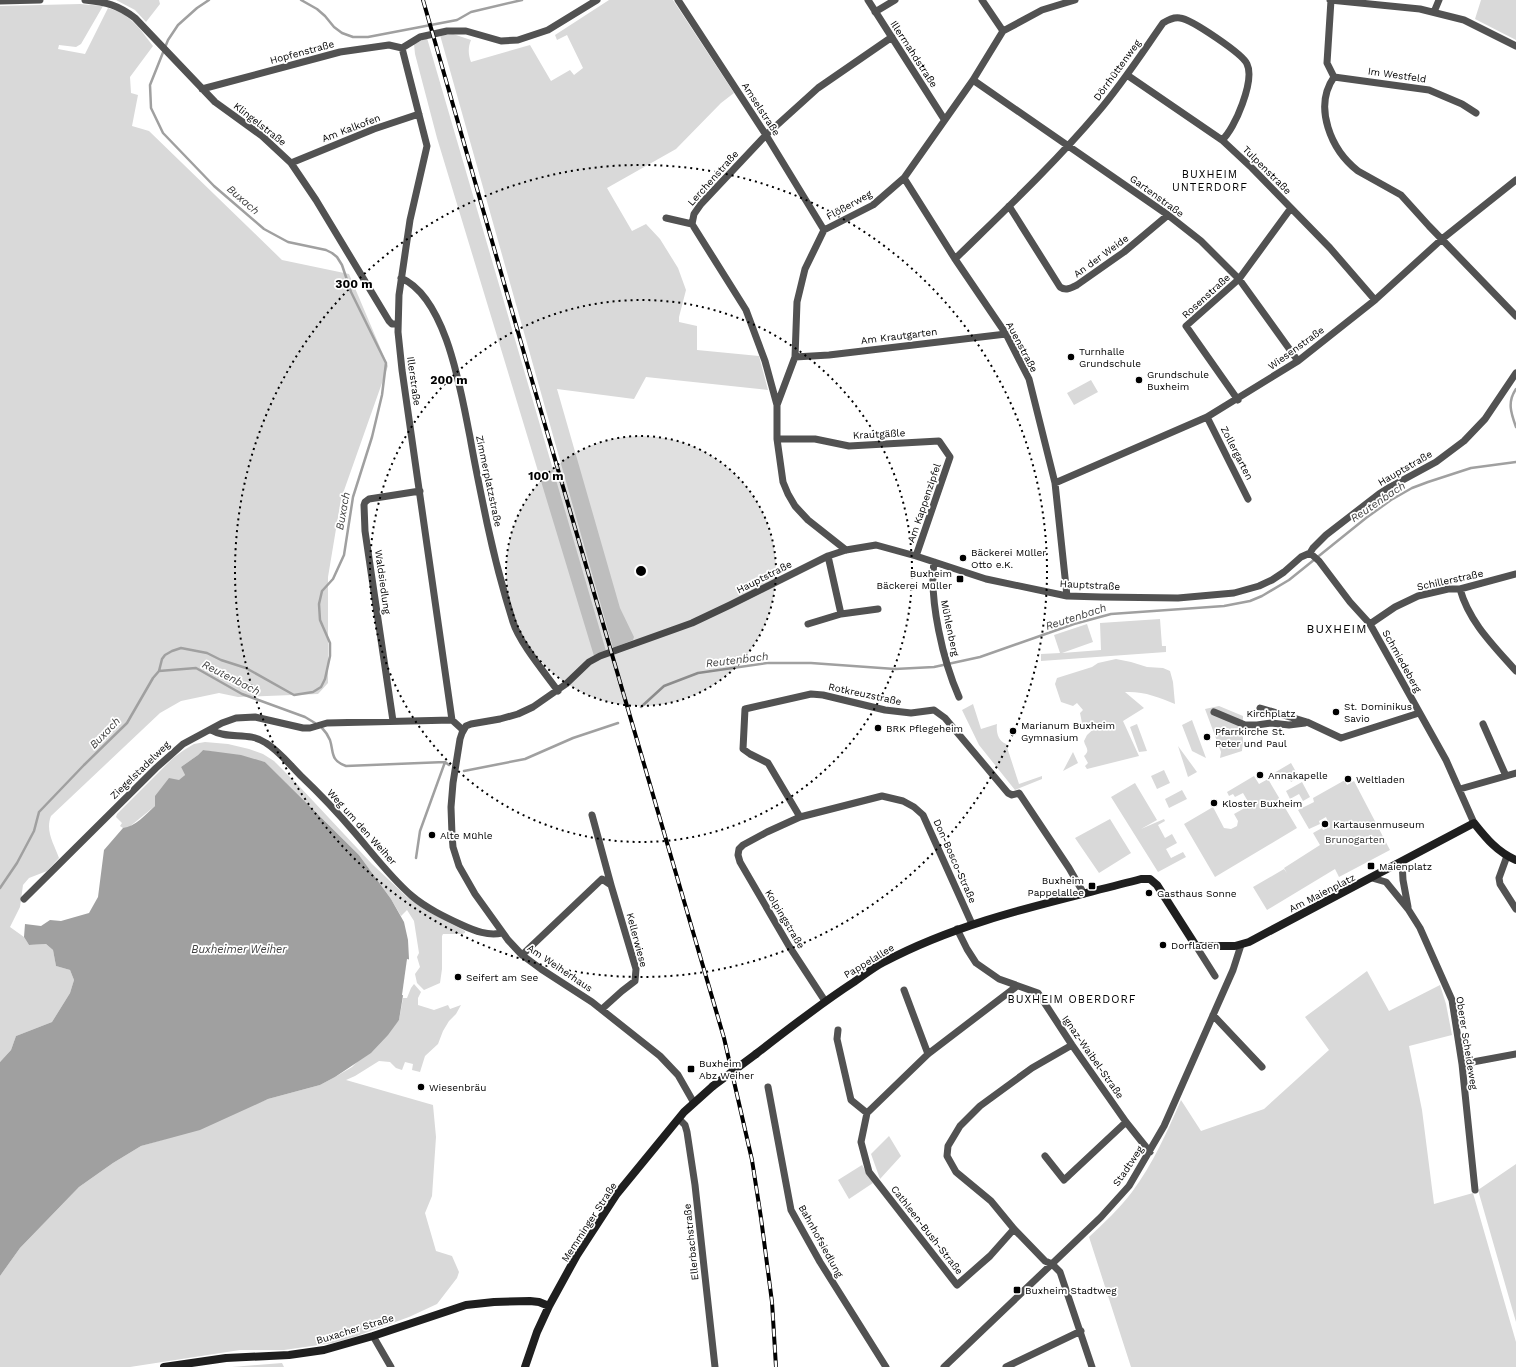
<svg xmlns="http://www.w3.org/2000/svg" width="1516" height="1367" font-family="'Work Sans',sans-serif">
	<rect width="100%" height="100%" fill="#fff"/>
	<path fill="#d9d9d9" d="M 116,0 L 159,0 L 160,4 L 146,22 L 135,10 Z
		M 609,0 L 673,0 L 734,93 L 721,103 L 676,149 L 607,188 L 632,231 L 646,224 L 660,239 L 678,268 L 686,290 L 679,317 L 679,322 L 697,326 L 697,350 L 759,356 L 768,390 L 646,377 L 634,399 L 557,389 L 620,608 L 634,637 L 633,640 L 613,648 L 440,35 L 453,34 L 471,40 C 468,47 468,54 471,62 L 530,45 L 551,81 L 570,70 L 574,75 L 583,68 L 567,35 L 557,40 L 555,35 Z
		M 1481,0 L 1516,0 L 1516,40 L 1475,19 Z
		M 80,4 L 103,6 L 81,44 L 76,47 L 59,45 L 58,49 L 85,54 L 108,8 C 131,14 140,29 153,46 L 130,77 L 131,93 L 138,95 L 132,126 L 149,131 L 282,260 L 349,274 L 388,366 L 341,499 L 328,577 L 328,683 L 318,694 L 238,697 L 219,693 L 181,701 L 160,713 L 51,816 C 45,831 54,844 59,858 L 47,871 L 29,878 L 23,885 L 20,907 L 10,927 L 24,937 L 29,945 L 46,944 L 53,950 L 56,966 L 70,970 L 74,980 L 70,993 L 52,1022 L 16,1036 L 11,1050 L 0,1062 L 0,6 Z
		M 427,38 L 606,651 L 594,656 L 437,138 L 415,54 L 414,44 Z
		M 1091,380 L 1098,392 L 1074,405 L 1067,393 Z
		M 1160,619 L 1162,646 L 1166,646 L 1166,652 L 1041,661 L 1041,654 L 1060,653 L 1054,635 L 1087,624 L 1093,642 L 1062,653 L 1101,650 L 1100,623 Z
		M 1116,659 L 1131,662 L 1147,667 L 1163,668 L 1170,671 L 1173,682 L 1175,704 C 1159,697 1143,691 1125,692 L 1144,708 L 1123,721 L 1139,756 L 1087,769 L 1085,766 L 1088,763 L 1084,756 C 1091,750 1085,747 1084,741 L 1087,735 L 1098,725 L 1093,725 L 1088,729 L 1082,723 L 1080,713 L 1083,710 L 1077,703 L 1073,706 L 1061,702 L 1055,684 L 1057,678 L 1092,667 L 1098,663 Z
		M 973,704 L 981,729 L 997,724 C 996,732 998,741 1006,744 L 1019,784 L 1042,776 L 1042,779 L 1015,790 L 979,745 L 962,710 Z
		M 1219,706 L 1243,716 L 1243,741 L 1242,751 L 1220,758 L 1221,752 L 1205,709 Z
		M 1192,720 L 1206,758 L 1192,751 L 1182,725 Z
		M 1137,724 L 1147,751 L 1139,752 L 1130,727 Z
		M 205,742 L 228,744 L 249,749 L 263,754 L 274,761 L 300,787 L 372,864 L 406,896 L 425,910 L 465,931 L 465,933 L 462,934 L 443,934 L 442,936 L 442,969 L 440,983 L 424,990 L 417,983 L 415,974 L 420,967 L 417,957 L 419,953 L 414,921 L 407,910 L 401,916 L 391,899 L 359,855 L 265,762 L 203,750 L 198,755 L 181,767 L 185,775 L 155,806 L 128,828 L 123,828 L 120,826 L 122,823 L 116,817 L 117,814 L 173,758 L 184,750 L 194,744 Z
		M 1178,746 L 1197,772 L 1188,777 Z
		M 1073,752 L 1078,763 L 1063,771 Z
		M 1291,763 L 1299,777 L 1291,782 L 1288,776 L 1279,781 L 1274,773 Z
		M 1164,770 L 1170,783 L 1157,789 L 1151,776 Z
		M 1254,776 L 1259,784 L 1268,779 L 1297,828 L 1215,877 L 1184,824 L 1213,807 L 1224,828 L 1231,829 L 1237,826 L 1238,821 L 1234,814 L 1250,805 L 1243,793 L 1235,797 L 1233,794 L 1229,796 L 1227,792 Z
		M 1345,780 L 1347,785 L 1354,781 L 1390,850 L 1339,877 L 1335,869 L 1267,910 L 1253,887 L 1284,869 L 1287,873 L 1284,868 L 1320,845 L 1313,833 L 1322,828 L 1323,830 L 1330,827 L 1326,817 L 1319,821 L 1320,824 L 1309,829 L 1298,810 L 1314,802 L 1313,798 Z
		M 1302,782 L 1310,797 L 1303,801 L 1299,794 L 1290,799 L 1286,791 Z
		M 1135,783 L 1157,820 L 1141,829 L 1164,819 L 1165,821 L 1158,825 L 1165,838 L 1172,834 L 1177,843 L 1166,849 L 1171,858 L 1183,852 L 1186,857 L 1158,872 L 1111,797 Z
		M 1182,790 L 1187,799 L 1169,808 L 1165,799 Z
		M 1110,819 L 1131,853 L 1099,873 L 1075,838 Z
		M 1367,971 L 1389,1011 L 1440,985 L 1446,1004 L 1452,1035 L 1409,1046 L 1422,1110 L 1434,1204 L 1473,1193 L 1516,1342 L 1516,1367 L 1131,1367 L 1089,1237 C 1104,1223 1119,1209 1132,1192 C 1153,1164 1167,1132 1181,1100 L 1201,1131 L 1264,1109 L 1329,1050 L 1305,1017 Z
		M 414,984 L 421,992 L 418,998 L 418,1005 L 434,1010 L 448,1005 L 450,1009 L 461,1005 L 456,1014 L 449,1021 L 443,1031 L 438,1044 L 425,1056 L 420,1072 L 412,1070 L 413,1064 L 405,1062 L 402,1070 L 396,1068 L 390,1062 L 379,1061 L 355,1076 L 346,1080 L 433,1105 L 436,1137 L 432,1196 L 425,1213 L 436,1251 L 452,1256 L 459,1272 L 457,1278 L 437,1304 L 409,1317 L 354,1337 L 333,1343 L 284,1350 L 240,1350 L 130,1367 L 0,1367 L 0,1276 L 20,1248 L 79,1187 L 113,1163 L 141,1146 L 165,1139 L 268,1099 L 320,1085 L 335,1077 L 352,1067 L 399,1020 L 403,998 L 407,998 L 411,988 Z
		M 889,1136 L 901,1156 L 880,1179 L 871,1154 Z
		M 1516,1164 L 1516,1322 L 1478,1190 Z
		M 862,1165 L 873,1183 L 849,1199 L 838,1180 Z
		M 282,1363 L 284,1367 L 232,1367 Z"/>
	<path fill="#a0a0a0" d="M 203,750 L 241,755 L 265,762 L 359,855 L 391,899 L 404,922 L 408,940 L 409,959 L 399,1020 L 388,1035 L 371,1053 L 335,1077 L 320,1085 L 268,1099 L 200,1130 L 141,1146 L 113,1163 L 79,1187 L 20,1248 L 0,1276 L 0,1062 L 11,1050 L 16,1036 L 52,1022 L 70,993 L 74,980 L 70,970 L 56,966 L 53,950 L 46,944 L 29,945 L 24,937 L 25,924 L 41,926 L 50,920 L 61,921 L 89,913 L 98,897 L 104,850 L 123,828 C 135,827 146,814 155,806 L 155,796 L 169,778 L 179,780 L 185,775 L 181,767 L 198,755 Z"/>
	<path fill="#fff" d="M 407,959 L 411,960 L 406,996 L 402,995 Z"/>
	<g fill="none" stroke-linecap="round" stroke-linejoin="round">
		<path stroke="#a0a0a0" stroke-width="2.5" d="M 301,0 L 317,9 L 325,16 L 334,27 L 342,33 L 353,37 L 368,37 L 457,20 L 471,12 L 522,0
			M 1516,389 C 1507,402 1511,413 1516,427
			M 159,671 L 196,668 L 242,694 L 305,717 L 315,723
			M 641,707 L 664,686 L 698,673 L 767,663 L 811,663 L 895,669 L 934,667 L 980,657 L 1074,624 L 1111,614 L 1224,606 L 1250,601 L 1262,596 L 1289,580 L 1366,518 L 1391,500 L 1412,488 L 1428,482 L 1471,468 L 1516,462
			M 322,728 C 325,731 328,735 330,740 C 334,753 330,760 346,766 L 445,762 L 449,765
			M 464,771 L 525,759 L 573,738 L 618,723
			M 416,858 L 420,831 L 445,762
			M 0,888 L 17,863 L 34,831 L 39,812 L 84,765 L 127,723 L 153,678 L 159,671 L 162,659 L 165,655 L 172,651 L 181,648 L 207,653 L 221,660 L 246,668 L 294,695 L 313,692 L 321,687 L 325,679 L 330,656 L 330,643 L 320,620 L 319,604 L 322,591 L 333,579 L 344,555 L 353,497 L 372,437 L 382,395 L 386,363 L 351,292 L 342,265 L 337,257 L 332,253 L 326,250 L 288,242 L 264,229 L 214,186 L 163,133 L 151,108 L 150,85 L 168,40 L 178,25 L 197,8 L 209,0"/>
		<path stroke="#525252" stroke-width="7" d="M 85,0 C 106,2 118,5 135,18 L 215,102 L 262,136 L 291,163 L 316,200 L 389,321 L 392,324 L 398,324
			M 678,0 L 766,135 L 824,230
			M 868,0 L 944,119
			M 982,0 L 1003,31
			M 1330,0 L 1420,9 L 1464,20 L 1516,46
			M 1331,0 L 1327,63 L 1334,77 C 1313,107 1331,150 1358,171 L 1401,195 L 1429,226 L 1516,316
			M 0,1 L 40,0
			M 875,12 L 895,0
			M 1434,12 L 1439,0
			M 402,48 L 427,146 L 410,220 L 399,295 L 398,332 L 402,370 L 452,720
			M 1127,75 L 1222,140 L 1252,168 L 1330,248 L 1375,300
			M 1334,77 L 1429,90 L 1462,104 L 1476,113
			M 973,80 L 1168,215 L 1201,241 L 1239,279 L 1298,361
			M 202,89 L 340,52 L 389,45 L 402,48 L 420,37 L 447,31 L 466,31 L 501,41 L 518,40 L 548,30 L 597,0
			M 291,163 L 374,129 L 419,114
			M 904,178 L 955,259 L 1006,334 L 1029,379 L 1055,483 L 1067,596
			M 1009,206 L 1060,287 C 1066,291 1071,288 1077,285 L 1124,252 L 1168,215
			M 666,218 L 692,224
			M 955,259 C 1004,211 1054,164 1098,112 C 1122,84 1142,53 1163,23 C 1168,20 1173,17 1180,18 C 1191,19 1243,54 1247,64 C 1255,80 1235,129 1222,140
			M 401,278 C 447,298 461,393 470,437 C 475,466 481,494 487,523 C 494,556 503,590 513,622 C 519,642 545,673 558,691
			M 795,357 L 829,355 L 1006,334
			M 1238,400 L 1186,326 L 1239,279 L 1291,208
			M 777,405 L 765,361 L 746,310 L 692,224 L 694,214 L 701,204 L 766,135 L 818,88 L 892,37
			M 1207,417 L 1248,499
			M 777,439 L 815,439 L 849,446 L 939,441 L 950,457 L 916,556
			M 1055,483 L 1207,417 L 1298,361 L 1375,300 L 1442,239 L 1516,180
			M 846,550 L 808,520 L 795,506 L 788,494 L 783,482 L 777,439 L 777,405 L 795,357 L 797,302 L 805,269 L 824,230 L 873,205 L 904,178 L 973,80 L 1003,31 L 1042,10 L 1075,0
			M 1310,553 L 1319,561 L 1350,602 L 1370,624 L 1446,760 L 1474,823
			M 828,556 L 841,614
			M 934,562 C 929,600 943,661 959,697
			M 1460,589 C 1469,622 1494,646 1516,671
			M 808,624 L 841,614 L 878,609
			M 1370,624 L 1395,607 L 1418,596 L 1448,589 L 1460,589 L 1516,574
			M 1260,708 L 1307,722 L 1341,738 L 1419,713
			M 1214,712 L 1245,725 L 1257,725 L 1271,723 L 1289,725 L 1305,723
			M 393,721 L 365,531 L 364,505 L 365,502 L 369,499 L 420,491
			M 1483,724 L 1506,776
			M 211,730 C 228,740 249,731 266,743 C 279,751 290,765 301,776 C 320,794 338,813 355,833 C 373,854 391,878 412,896 C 426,908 445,917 462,925 C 475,931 488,936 502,933
			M 1460,789 L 1516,773
			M 592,815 L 611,885
			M 800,817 L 768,763 L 750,754 L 743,749 L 745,709 L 811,694 L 823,695 L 885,710 L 911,713 L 934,710 L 945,718 L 1008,793 L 1012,795 L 1019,793 L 1069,868 L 1084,894
			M 1507,856 L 1499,878 L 1500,884 L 1516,909
			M 1402,862 L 1403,880 L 1408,907
			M 1372,878 L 1386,882 L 1408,909 L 1420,928 L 1452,1000 L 1462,1064 L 1475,1190
			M 24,899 L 156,768 L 183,744 L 222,723 L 236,718 L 255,717 L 303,728 L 310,728 L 327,723 L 452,720 L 463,730
			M 957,929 L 967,949 L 976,963 L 999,979 L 1038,993 L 1072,1045 L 1126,1122 L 1150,1152
			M 1196,946 L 1215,976
			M 522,955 L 602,879 L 611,885 L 636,969 L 635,981 L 622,991 L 602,1009
			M 904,990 L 928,1054
			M 825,1001 L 789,946 L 740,862 L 738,855 L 739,849 L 743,845 L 767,832 L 800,817 L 882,796 L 903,801 L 914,807 L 923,815 L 972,924
			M 1213,1015 L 1262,1067
			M 838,1030 L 837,1039 L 851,1100 L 867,1113
			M 1072,1045 L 1032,1068 L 980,1106 L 960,1126 L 948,1146 L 947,1156 L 956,1172 L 991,1201 L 1014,1229 L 1045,1261 L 1052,1264 L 1060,1272 L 1092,1367
			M 1462,1064 L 1516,1054
			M 768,1087 L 791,1210 L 820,1262 L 886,1367
			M 694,1103 L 678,1075 L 660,1056 L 592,1002 L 541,969 L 522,955 L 508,940 L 475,894 L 459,866 L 453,847 L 452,835 L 451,807 L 453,783 L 460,739 L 462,733 L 466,726 L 471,724 L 500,719 L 518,714 L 533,707 L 566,684 L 589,662 L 600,656 L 692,623 L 730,605 L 828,556 L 846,550 L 876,545 L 916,556 L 986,579 L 1067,596 L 1101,597 L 1178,598 L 1234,593 L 1259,586 L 1272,580 L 1284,572 L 1301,557 L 1310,553 L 1313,548 L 1326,535 L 1379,494 L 1390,487 L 1436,462 L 1464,441 L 1485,419 L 1516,373
			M 679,1119 L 685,1125 L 687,1132 L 695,1185 L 715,1367
			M 1045,1156 L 1064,1180 L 1126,1122
			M 1014,1229 L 990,1256 L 957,1285 L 869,1172 L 861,1142 L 867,1113 L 928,1054 L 1017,986
			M 373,1336 L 391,1367
			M 944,1367 L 1101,1217 L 1129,1186 L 1164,1126 L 1233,970 L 1241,945
			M 1006,1367 L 1081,1331"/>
		<path stroke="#1f1f1f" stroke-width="8" d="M 756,1054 C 788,1029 820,1004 854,982 C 864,975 874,967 884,962 C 965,919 1054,902 1141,879 L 1150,879 L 1157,885 L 1196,946 L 1235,946 L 1249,942 L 1474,823 C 1486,838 1497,852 1516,860
			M 164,1367 L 226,1358 L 289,1355 L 324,1350 L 373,1336 L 466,1305 L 494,1302 L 530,1301 L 539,1302 L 549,1306
			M 525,1367 L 537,1332 L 549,1306 L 577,1255 L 616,1195 L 684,1112 L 713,1086"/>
		<g stroke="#000" stroke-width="4">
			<path id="rail" d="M 423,0 L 526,360 L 724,1038 L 752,1160 L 761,1218 L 772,1302 L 776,1367"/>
		</g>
		<use href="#rail" stroke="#fff" stroke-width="2.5" stroke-dasharray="8" stroke-linecap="butt"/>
		<path stroke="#1f1f1f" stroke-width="8" d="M 713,1086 L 756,1054"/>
	</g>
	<circle cx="641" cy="571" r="135" fill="#000" fill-opacity=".12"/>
	<g fill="none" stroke="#000" stroke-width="2" stroke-dasharray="2 4">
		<circle cx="641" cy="571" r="135"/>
		<circle cx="641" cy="571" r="271"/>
		<circle cx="641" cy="571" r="406"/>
	</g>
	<g fill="#000" stroke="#fff" stroke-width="1.5">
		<circle cx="1071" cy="357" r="4"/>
		<circle cx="1139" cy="380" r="4"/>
		<circle cx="963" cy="558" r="4"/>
		<rect x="956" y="575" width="8" height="8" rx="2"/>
		<circle cx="1336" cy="712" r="4"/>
		<circle cx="878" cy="728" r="4"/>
		<circle cx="1013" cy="731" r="4"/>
		<circle cx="1207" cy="737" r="4"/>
		<circle cx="1260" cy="775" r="4"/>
		<circle cx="1348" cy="779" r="4"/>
		<circle cx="1214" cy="803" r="4"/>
		<circle cx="1325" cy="824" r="4"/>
		<circle cx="432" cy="835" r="4"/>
		<rect x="1367" y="862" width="8" height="8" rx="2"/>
		<rect x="1088" y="882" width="8" height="8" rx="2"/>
		<circle cx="1149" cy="893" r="4"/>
		<circle cx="1163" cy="945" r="4"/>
		<circle cx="458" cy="977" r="4"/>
		<rect x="687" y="1065" width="8" height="8" rx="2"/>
		<circle cx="421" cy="1087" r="4"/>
		<rect x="1013" y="1286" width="8" height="8" rx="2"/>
	</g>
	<g text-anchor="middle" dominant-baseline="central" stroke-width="3.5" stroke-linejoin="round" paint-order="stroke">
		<g font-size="10" fill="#000" stroke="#fff">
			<text transform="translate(302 52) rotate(-15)">Hopfenstraße</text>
			<text transform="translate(914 54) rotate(57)">Illermahdstraße</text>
			<text transform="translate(1117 70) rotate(-54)">Dörrhüttenweg</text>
			<text transform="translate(1397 75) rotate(8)">Im Westfeld</text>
			<text transform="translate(761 109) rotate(57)">Amselstraße</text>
			<text transform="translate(260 124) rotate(38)">Klingelstraße</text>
			<text transform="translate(351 128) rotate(-21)">Am Kalkofen</text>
			<text transform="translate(1267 170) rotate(45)">Tulpenstraße</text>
			<text transform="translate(713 178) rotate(-48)">Lerchenstraße</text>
			<text transform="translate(1157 196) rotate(36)">Gartenstraße</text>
			<text transform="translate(849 205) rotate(-29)">Flößerweg</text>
			<text transform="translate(1101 256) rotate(-36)">An der Weide</text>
			<text transform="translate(1206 296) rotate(-42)">Rosenstraße</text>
			<text transform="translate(899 336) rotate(-7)">Am Krautgarten</text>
			<text transform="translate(1022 347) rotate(62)">Auenstraße</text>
			<text transform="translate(1296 348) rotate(-36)">Wiesenstraße</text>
			<text transform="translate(414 381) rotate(82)">Illerstraße</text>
			<text transform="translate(879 434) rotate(-3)">Krautgäßle</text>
			<text transform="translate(1237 453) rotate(63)">Zollergarten</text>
			<text transform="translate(1405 468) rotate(-30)">Hauptstraße</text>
			<text transform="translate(489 481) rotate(78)">Zimmerplatzstraße</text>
			<text transform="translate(924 503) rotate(-71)">Am Kappenzipfel</text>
			<text transform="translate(764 577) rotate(-27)">Hauptstraße</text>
			<text transform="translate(1450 580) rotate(-12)">Schillerstraße</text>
			<text transform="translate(383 582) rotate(82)">Waldsiedlung</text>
			<text transform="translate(1090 585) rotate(3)">Hauptstraße</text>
			<text transform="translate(950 628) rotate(78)">Mühlenberg</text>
			<text transform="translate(1402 661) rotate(61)">Schmiedeberg</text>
			<text transform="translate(865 694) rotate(12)">Rotkreuzstraße</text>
			<text x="1271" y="713">Kirchplatz</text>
			<text transform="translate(140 770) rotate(-44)">Ziegelstadelweg</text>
			<text transform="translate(362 827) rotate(48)">Weg um den Weiher</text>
			<text transform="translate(955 861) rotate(66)">Don-Bosco-Straße</text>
			<text transform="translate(1322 893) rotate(-27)">Am Maienplatz</text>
			<text transform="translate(785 919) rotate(59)">Kolpingstraße</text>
			<text transform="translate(637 940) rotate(75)">Kellerwiese</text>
			<text transform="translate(869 961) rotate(-31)">Pappelallee</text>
			<text transform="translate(560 968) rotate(34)">Am Weiherhaus</text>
			<text transform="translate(1467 1043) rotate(81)">Oberer Scheideweg</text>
			<text transform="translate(1093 1057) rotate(55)">Ignaz-Waibel-Straße</text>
			<text transform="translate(1128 1166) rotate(-56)">Stadtweg</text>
			<text transform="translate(589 1222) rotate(-57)">Memminger Straße</text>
			<text transform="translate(927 1230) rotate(52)">Cathleen-Bush-Straße</text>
			<text transform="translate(821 1241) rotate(61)">Bahnhofsiedlung</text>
			<text transform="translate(691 1242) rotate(-96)">Ellerbachstraße</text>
			<text transform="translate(355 1329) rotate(-17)">Buxacher Straße</text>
		</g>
		<g font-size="10" fill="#000" stroke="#fff" text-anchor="start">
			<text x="1079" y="351">Turnhalle<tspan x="1079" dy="12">Grundschule</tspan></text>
			<text x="1147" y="374">Grundschule<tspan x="1147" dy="12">Buxheim</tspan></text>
			<text x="971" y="552">Bäckerei Müller<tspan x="971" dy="12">Otto e.K.</tspan></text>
			<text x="952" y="573" text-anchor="end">Buxheim<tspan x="952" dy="12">Bäckerei Müller</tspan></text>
			<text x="1344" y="706">St. Dominikus<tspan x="1344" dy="12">Savio</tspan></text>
			<text x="1021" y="725">Marianum Buxheim<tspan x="1021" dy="12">Gymnasium</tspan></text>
			<text x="886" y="728">BRK Pflegeheim</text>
			<text x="1215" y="731">Pfarrkirche St.<tspan x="1215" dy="12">Peter und Paul</tspan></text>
			<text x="1268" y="775">Annakapelle</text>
			<text x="1356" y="779">Weltladen</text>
			<text x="1222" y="803">Kloster Buxheim</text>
			<text x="1333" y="824">Kartausenmuseum</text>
			<text x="440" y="835">Alte Mühle</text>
			<text x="1379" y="866">Maienplatz</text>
			<text x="1084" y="880" text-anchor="end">Buxheim<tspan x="1084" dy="12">Pappelallee</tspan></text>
			<text x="1157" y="893">Gasthaus Sonne</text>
			<text x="1171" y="945">Dorfladen</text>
			<text x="466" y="977">Seifert am See</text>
			<text x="699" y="1063">Buxheim<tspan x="699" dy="12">Abz Weiher</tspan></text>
			<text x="429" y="1087">Wiesenbräu</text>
			<text x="1025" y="1290">Buxheim Stadtweg</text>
		</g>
		<g font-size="10" fill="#303030" stroke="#fff">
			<text x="1355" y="839">Brunogarten</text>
		</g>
		<g font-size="11" letter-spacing="1" fill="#000" stroke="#fff">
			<text x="1210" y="174">BUXHEIM<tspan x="1210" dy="13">UNTERDORF</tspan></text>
			<text x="1072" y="999">BUXHEIM OBERDORF</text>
		</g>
		<g font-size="11" font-style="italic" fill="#414141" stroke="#fff">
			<text transform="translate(243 200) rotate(41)">Buxach</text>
			<text transform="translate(1378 502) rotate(-34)">Reutenbach</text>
			<text transform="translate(343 511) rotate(-80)">Buxach</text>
			<text transform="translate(1076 617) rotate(-18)">Reutenbach</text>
			<text transform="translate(737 660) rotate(-7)">Reutenbach</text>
			<text transform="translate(231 678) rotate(27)">Reutenbach</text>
			<text transform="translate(105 733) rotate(-46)">Buxach</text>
			<text x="239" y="949">Buxheimer Weiher</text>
		</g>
		<g font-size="12" letter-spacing="1" fill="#000" stroke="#fff">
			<text x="1337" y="629">BUXHEIM</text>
		</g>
	</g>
	<circle cx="641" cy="571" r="6" fill="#000" stroke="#fff" stroke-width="2"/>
	<g font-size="12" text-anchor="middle" font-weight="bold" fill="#000" stroke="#fff" stroke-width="3.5" stroke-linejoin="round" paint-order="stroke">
		<text x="354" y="288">300 m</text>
		<text x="449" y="384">200 m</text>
		<text x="546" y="480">100 m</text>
	</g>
</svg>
